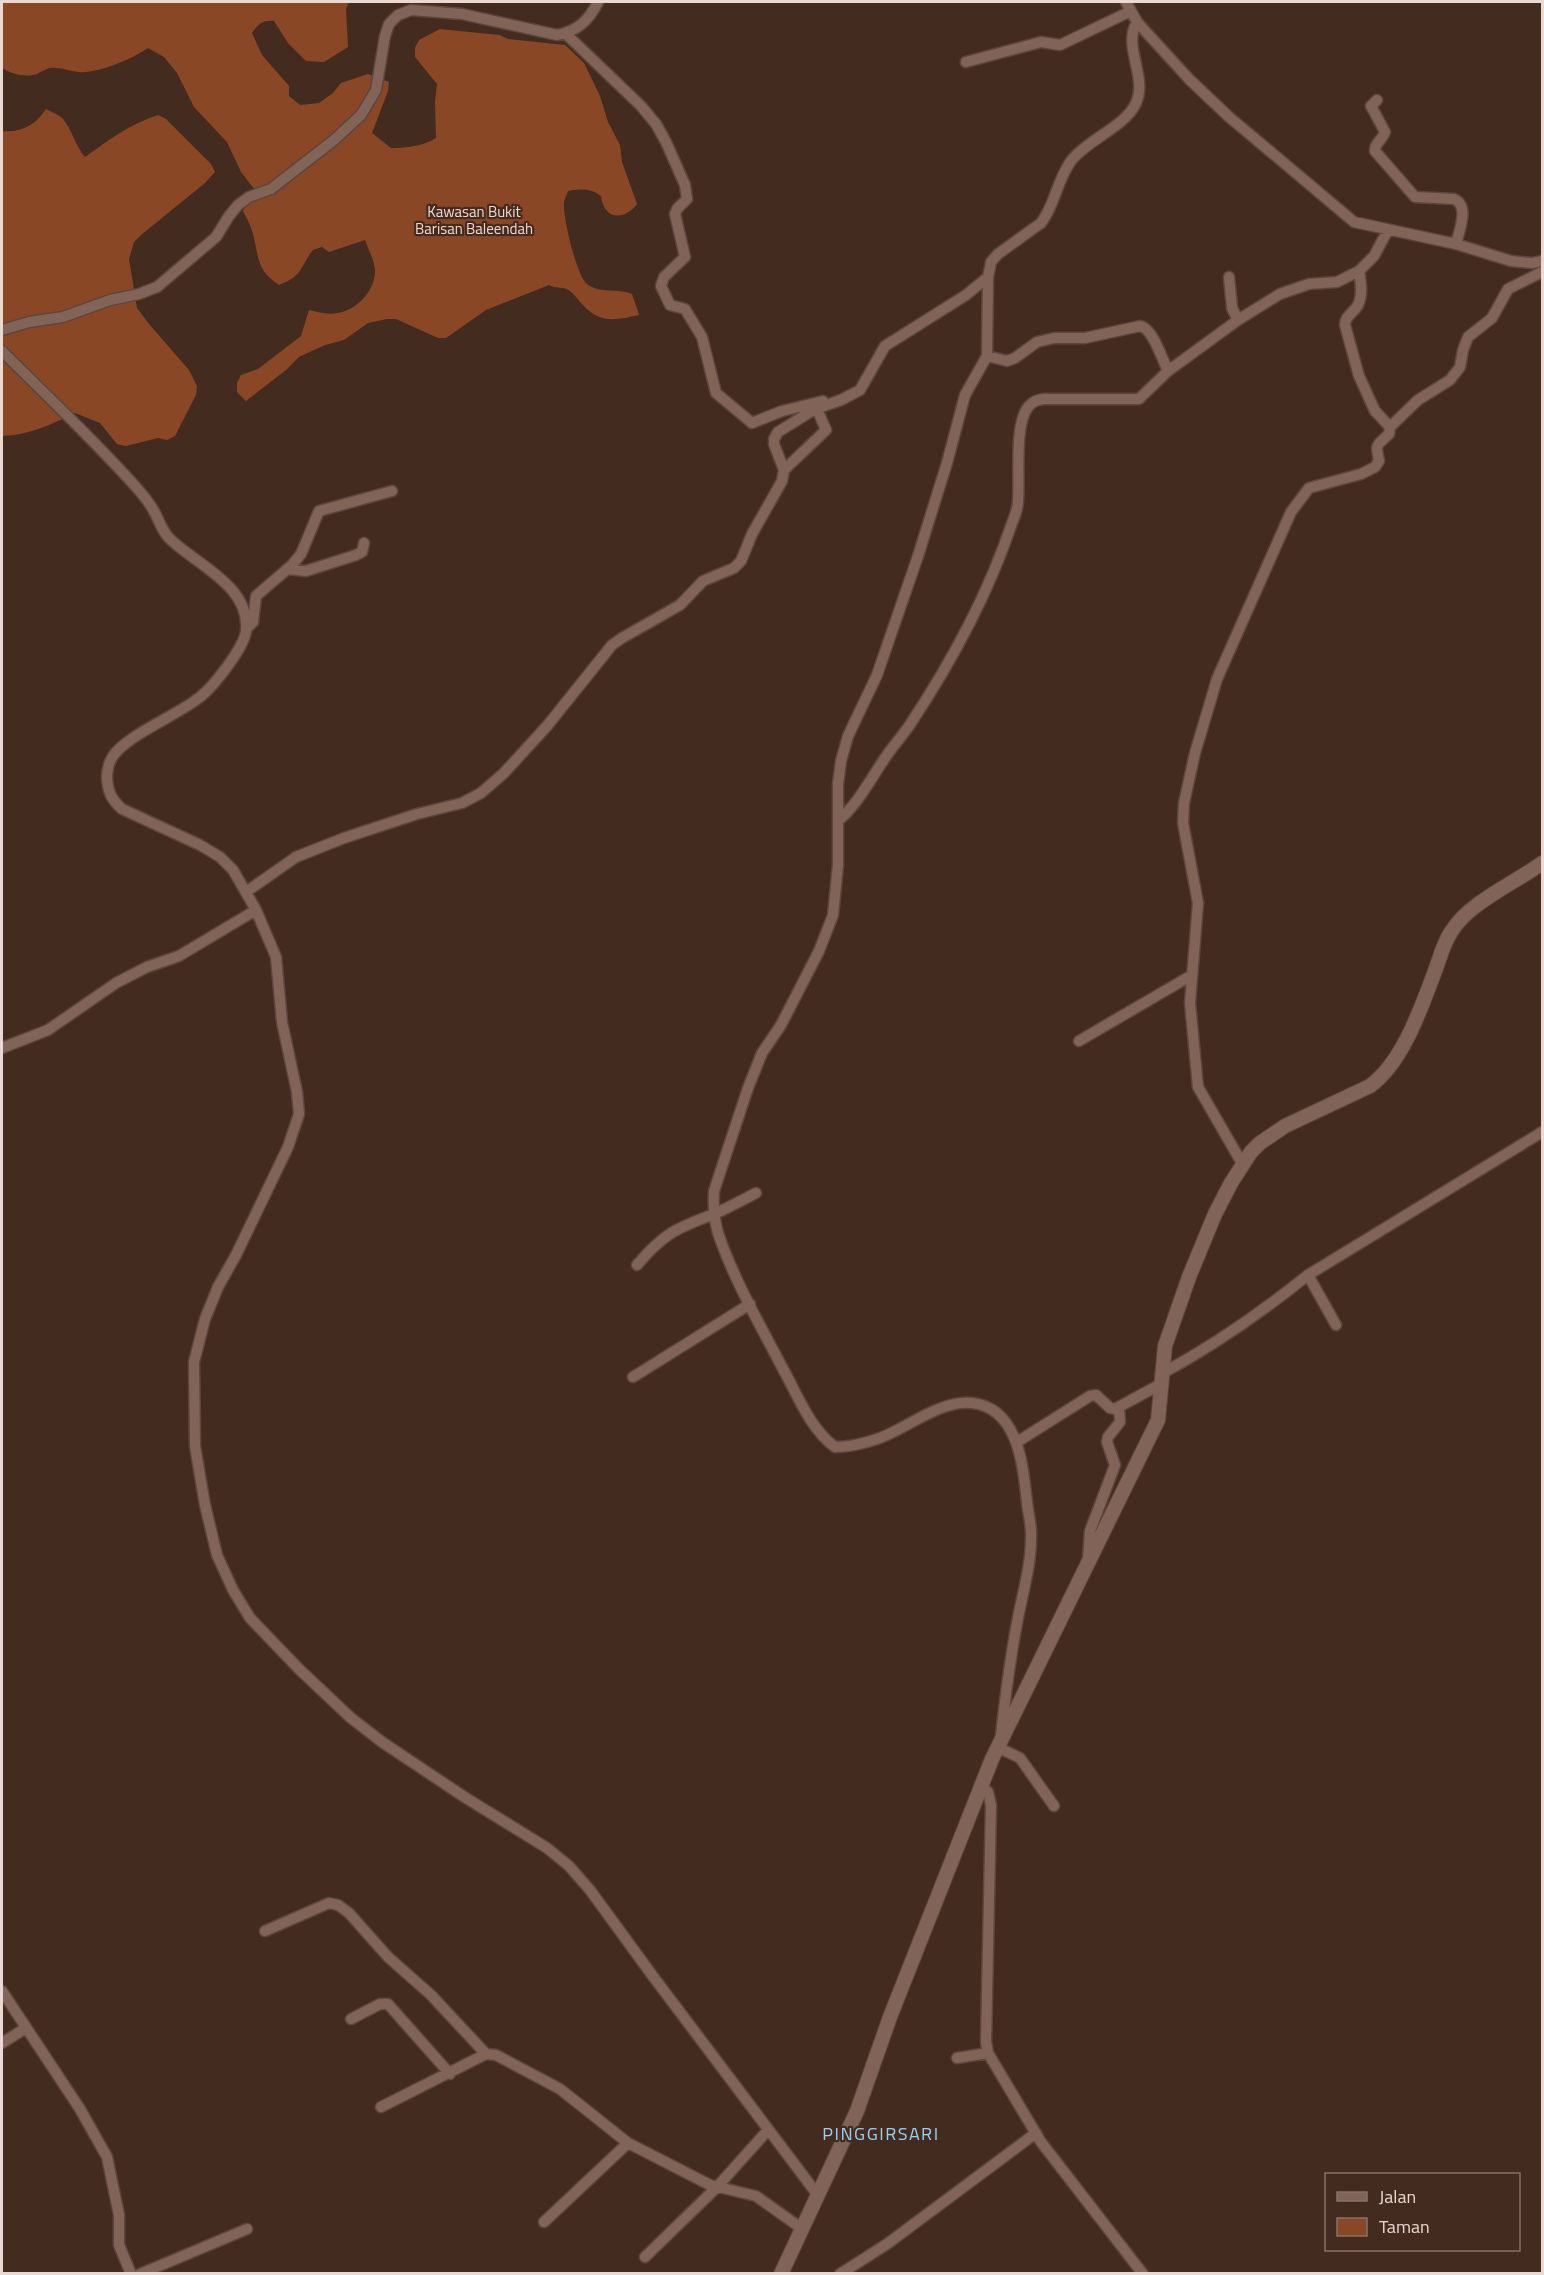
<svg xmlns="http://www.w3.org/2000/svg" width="1544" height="2275" font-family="'Titillium Web',sans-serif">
	<rect width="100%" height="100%" fill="#442b1f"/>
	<path fill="#8a4726" d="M 2,2 L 349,2 L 346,9 L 348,47 L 324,62 L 306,61 L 288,43 L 274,21 C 263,20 258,24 252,33 L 262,55 L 289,86 L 289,96 L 300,105 L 319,103 L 333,93 L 341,83 L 368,74 L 389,82 L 388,91 L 372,133 L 391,148 C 407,148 423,146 436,138 L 435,102 L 437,84 L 415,57 L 415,48 L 419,40 L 440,29 L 499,35 L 508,39 L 565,45 L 584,63 L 600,96 L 608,122 L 620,145 L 622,162 L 637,204 C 624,221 604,220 601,196 C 590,188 581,189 568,191 C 567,195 564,199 564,204 C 563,218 577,277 587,284 C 599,294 618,288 632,294 L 639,315 C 616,320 600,324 583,305 C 579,301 575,295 570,291 C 564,286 556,289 549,285 L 486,310 L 446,338 L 438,338 L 396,319 L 387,319 L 368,323 L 344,340 L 325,345 L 299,357 L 286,370 L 246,401 L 237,392 L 237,383 L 241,375 L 258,369 L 301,336 L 309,310 C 318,312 328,315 337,313 C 356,311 375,291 375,271 C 375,261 368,249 365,240 L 329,252 L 322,247 L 313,250 C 299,268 304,275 279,285 C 256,270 259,257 253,234 C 251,226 247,219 243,211 L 255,190 L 241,172 L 227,142 L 194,107 L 177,73 L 164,57 L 148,48 C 132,59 97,74 78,72 C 69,71 60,67 50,68 C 44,69 39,74 33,75 C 22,77 10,73 2,68 Z
		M 46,109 C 52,112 59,115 63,119 C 73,131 75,146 85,157 C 109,140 130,124 158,115 L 166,119 L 211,164 L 215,172 L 205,183 L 141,235 L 134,242 L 129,259 L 137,308 L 149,324 L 189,370 L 197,386 L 196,395 L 175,436 L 167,440 L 158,438 L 126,446 L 117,444 L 100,423 L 75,413 C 50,425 29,435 2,436 L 2,131 C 21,133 36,125 46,109 Z"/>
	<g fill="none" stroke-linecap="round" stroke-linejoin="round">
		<g stroke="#5c463d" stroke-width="13">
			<path id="street" d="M 1126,2 L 1137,22 L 1189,79 L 1228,116 L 1354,222 L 1456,244 L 1511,261 L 1532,263 L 1542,261
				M 566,34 L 641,106 L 656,124 L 666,142 L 685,185 L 687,199 L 677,209 L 675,214 L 685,257 L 664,277 L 661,286 L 670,305 L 685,309 L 702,337 L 716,393 L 752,423 L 782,411 L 823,401
				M 966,62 L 1041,42 L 1060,45 L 1131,11
				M 1377,100 L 1371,106 L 1385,132 C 1383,139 1374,144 1375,151 L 1415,197 L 1454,199 C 1470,206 1459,231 1456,244
				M 1359,271 C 1361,282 1363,295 1358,305 C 1354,313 1345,315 1345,325 L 1359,376 L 1375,411 L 1390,427
				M 1229,277 L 1232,308 L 1238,320
				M 2,330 L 29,322 L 63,317 L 110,300 L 139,294 L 157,287 L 216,237 L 229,216 L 238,205 L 249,197 L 271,189 L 334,140 L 361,115 L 376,90 L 385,36 L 389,24 L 398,15 L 411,10 L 462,14 L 557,35 C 578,31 589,20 598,2
				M 2,351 C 47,396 93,439 136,487 C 143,495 150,503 155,513 C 159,521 162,530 168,537 C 194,564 251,585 246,631 C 244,648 213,687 200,697 C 178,715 127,735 113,756 C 109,762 107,770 107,778 C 108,792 111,799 122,809 L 200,845 L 220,857 L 233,870 L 256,910 L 276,957 L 282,1022 L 297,1092 L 299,1114 L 288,1147 L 236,1255 L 218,1287 L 205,1319 L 194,1362 L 195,1446 L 205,1505 L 217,1555 L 233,1590 L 250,1618 L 299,1669 L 351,1718 L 382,1742 L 466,1798 L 547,1848 L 569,1866 L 590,1890 L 652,1975 L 817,2194
				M 987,356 L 1007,361 L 1015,358 L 1037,342 L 1054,338 L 1085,338 L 1140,326 C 1153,328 1162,359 1168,371
				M 784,470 L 826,430 L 817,409
				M 287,569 L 306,571 L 356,555 L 362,552 L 364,543
				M 246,629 L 253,622 L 256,596 L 292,565 L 301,554 L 319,511 L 392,491
				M 838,821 C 859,803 871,778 887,755 C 894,745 902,736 909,726 C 951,663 988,595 1012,523 C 1015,516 1018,509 1018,501 C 1020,478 1014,425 1028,407 C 1033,401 1037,400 1044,399 L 1139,399 L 1168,371 L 1238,320 L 1280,294 L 1309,284 L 1337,282 L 1359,271 L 1374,256 L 1388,230
				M 246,892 L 296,857 L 344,838 L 417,814 L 462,803 L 481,793 L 504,773 L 547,726 L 612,645 L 622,638 L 680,605 L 703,581 L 734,568 L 741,561 L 752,534 L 782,481 L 784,470 L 774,444 L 774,439 L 778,432 L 815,409 L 841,400 L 860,390 L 885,346 L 966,295 L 988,277
				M 1079,1041 L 1192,975
				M 2,1048 L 48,1030 L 116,983 L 147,967 L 179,956 L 256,910
				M 1243,1165 L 1198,1087 L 1190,1003 L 1198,903 L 1183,823 L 1184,803 L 1195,753 L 1217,679 L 1291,512 L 1309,488 L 1361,474 L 1375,467 L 1379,461 C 1375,442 1377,446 1389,434 L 1390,427 L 1418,400 L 1450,380 L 1460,367 L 1463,350 L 1468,337 L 1492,318 L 1508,289 L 1542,272
				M 637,1265 C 664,1233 677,1228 714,1214 C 728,1208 742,1200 756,1193
				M 1308,1275 L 1336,1325
				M 1161,1374 C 1213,1346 1262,1312 1308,1275 L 1542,1132
				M 633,1377 L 750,1304
				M 1017,1442 L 1090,1396 L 1096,1395 L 1110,1408 L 1115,1409 L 1161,1384
				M 1088,1560 L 1090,1531 L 1115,1465 L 1107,1442 L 1108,1437 L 1120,1422 L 1119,1408
				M 1001,1736 C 1005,1698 1010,1660 1017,1623 C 1022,1595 1031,1567 1031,1538 C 1032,1526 1028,1514 1027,1502 C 1023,1467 1019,1408 972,1403 C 940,1400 909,1427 880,1438 C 866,1443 850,1447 835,1447 C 810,1429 797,1394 782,1367 C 759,1323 734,1280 718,1233 C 714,1219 713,1206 714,1191 L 748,1088 L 762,1053 L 781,1025 L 819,951 L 833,915 L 838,865 L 838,784 L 841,761 L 848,736 L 877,675 L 918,556 L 947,463 L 965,395 L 987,356 L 988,277 L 991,262 L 998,254 L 1041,223 C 1055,205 1057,180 1071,161 C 1088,139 1125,127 1136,103 C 1148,77 1122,46 1137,22
				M 997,1747 L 1020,1758 L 1054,1806
				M 980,1785 L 988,1792 L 991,1805 L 986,2042 L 988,2053 L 1041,2142 L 1143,2274
				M 265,1931 L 329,1903 L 338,1905 L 349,1913 L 388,1957 L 431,1995 L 486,2054
				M 2,1991 L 80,2109 L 107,2157 L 119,2215 L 119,2245 L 131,2274
				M 351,2019 L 380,2004 L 388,2004 L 450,2074
				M 2,2043 L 26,2028
				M 957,2058 L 988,2053
				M 381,2107 L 486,2054 L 496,2055 L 560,2089 L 628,2143 L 710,2185 L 756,2196 L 801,2228
				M 544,2222 L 628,2143
				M 645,2257 L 717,2187 L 768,2130
				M 140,2274 L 247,2229
				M 840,2274 L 887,2244 L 1036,2133"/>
		</g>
		<g stroke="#5c463d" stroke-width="16">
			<path id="secondary" d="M 781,2274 L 857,2111 L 890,2017 L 992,1759 L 1158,1420 L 1165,1346 L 1189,1277 L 1215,1214 L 1231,1183 L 1251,1152 L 1260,1143 L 1285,1126 L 1370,1086 C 1403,1062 1421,1008 1435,971 C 1440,958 1443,944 1451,932 C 1468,903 1515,883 1542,863"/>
		</g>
		<use href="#street" stroke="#816457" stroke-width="10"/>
		<use href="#secondary" stroke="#816457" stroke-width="14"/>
	</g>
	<g text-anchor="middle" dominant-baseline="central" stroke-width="4.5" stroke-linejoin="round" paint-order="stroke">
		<g font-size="15" fill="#f1d8ce" stroke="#442b1f">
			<text x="474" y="211">Kawasan Bukit<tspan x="474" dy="17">Barisan Baleendah</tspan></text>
		</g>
		<g font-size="18" letter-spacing="1.5" fill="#95d1f5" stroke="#442b1f">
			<text x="881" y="2133">PINGGIRSARI</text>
		</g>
	</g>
	<rect width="1544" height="2275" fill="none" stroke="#ead9d2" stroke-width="6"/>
	<rect x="1325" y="2173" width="195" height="78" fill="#442b1f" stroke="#867167" stroke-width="1.5"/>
	<rect x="1337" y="2192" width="30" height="9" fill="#816457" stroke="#867167" stroke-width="1.5"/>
	<text x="1379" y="2203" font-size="18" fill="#ead9d2">Jalan</text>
	<rect x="1337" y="2218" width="30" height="18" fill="#8a4726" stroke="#867167" stroke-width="1.5"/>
	<text x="1379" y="2233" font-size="18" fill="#ead9d2">Taman</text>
</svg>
